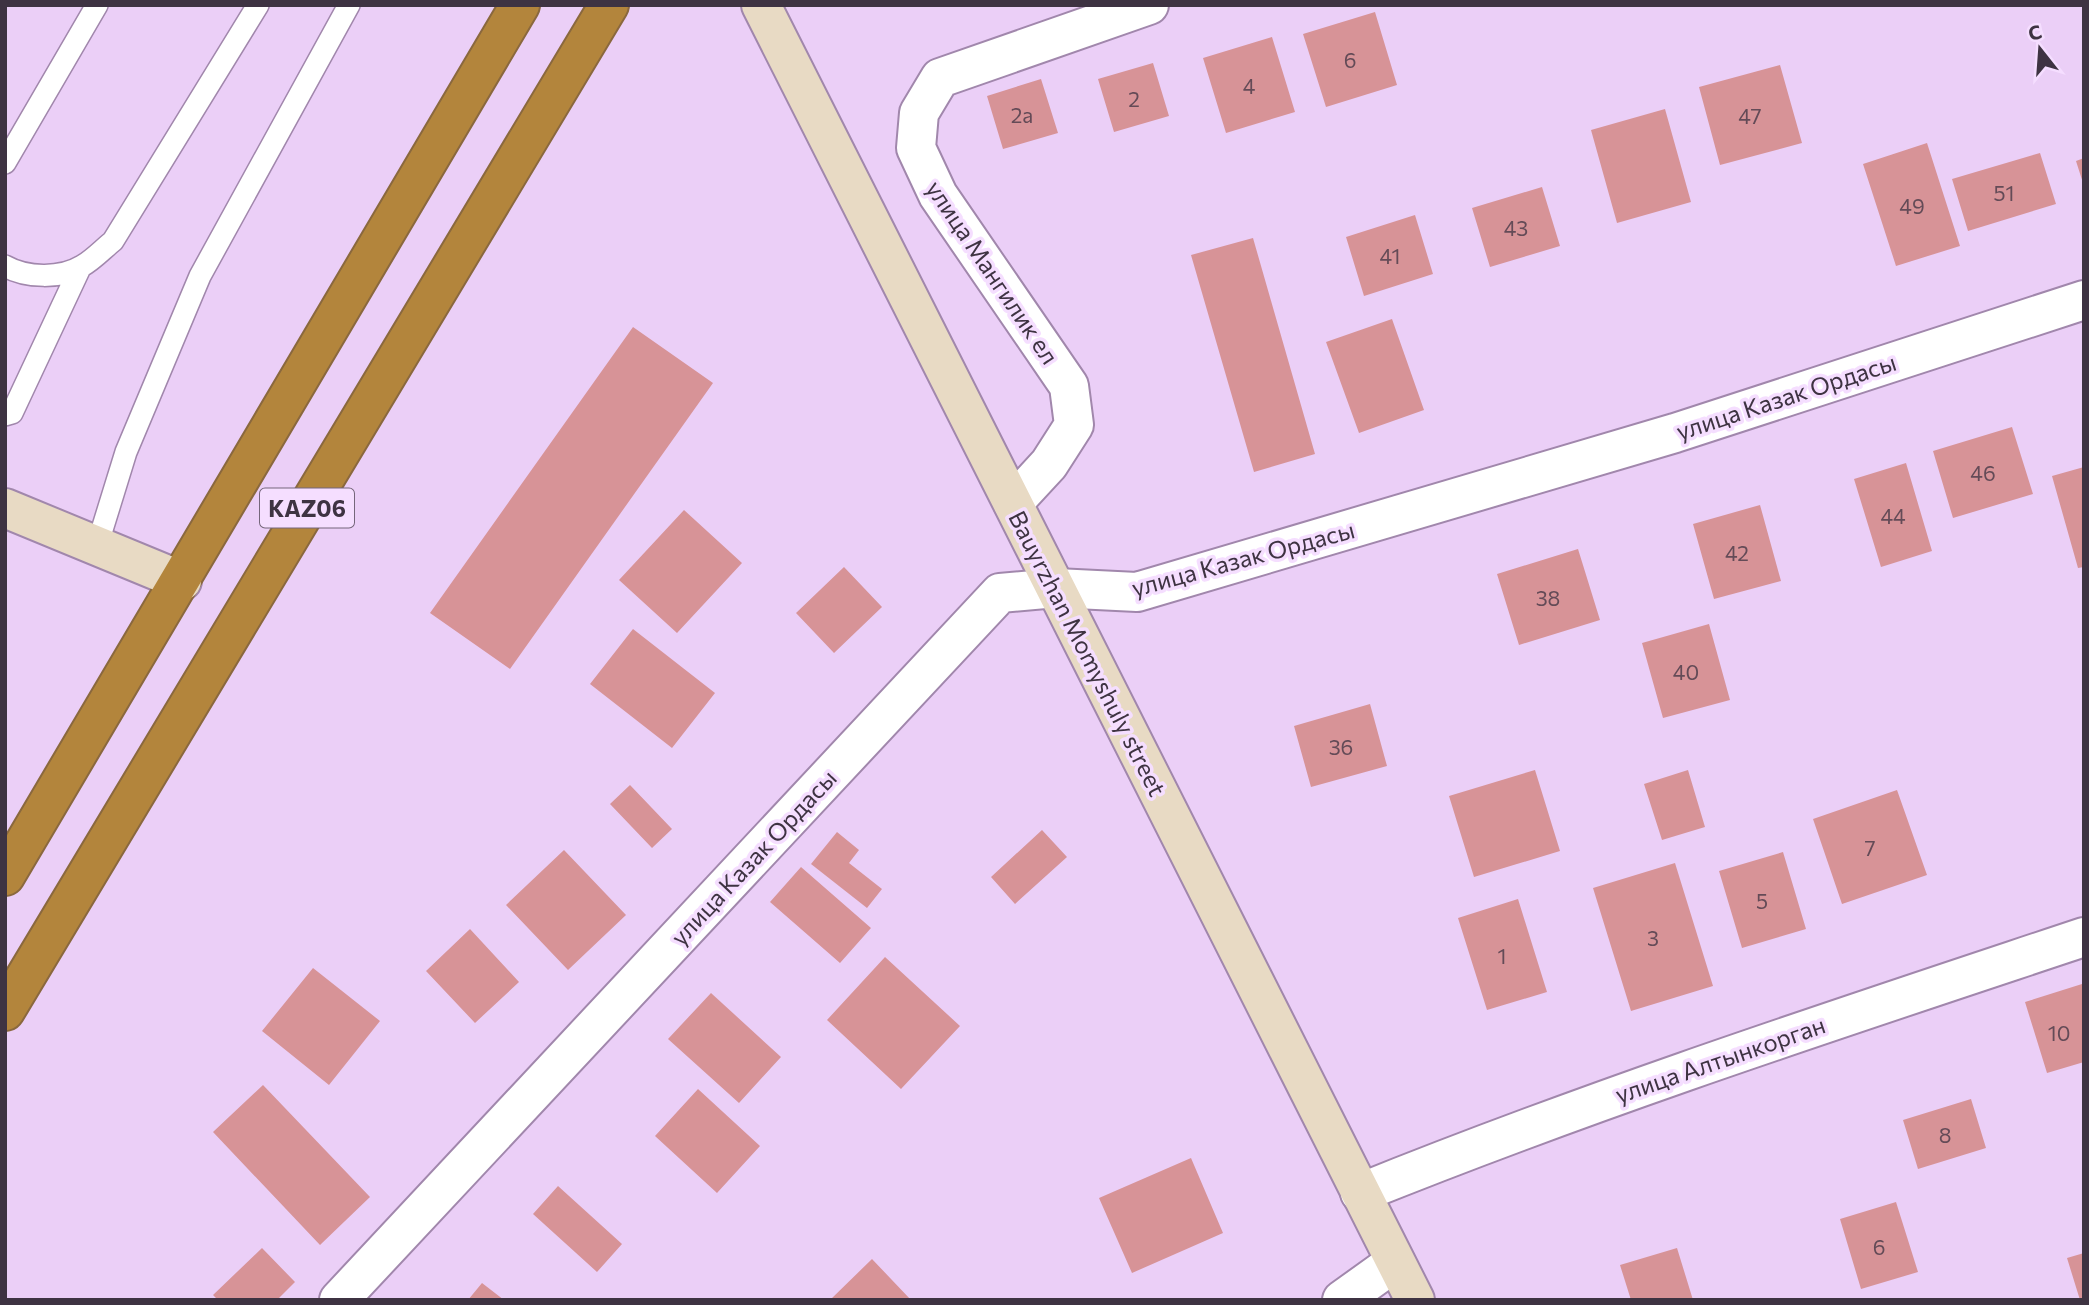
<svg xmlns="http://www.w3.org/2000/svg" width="2089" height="1305" font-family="Commissioner,sans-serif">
	<rect width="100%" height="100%" fill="#ebcff7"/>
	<path fill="#d79397" d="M 1375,12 L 1397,85 L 1326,107 L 1303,34 Z
		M 1272,37 L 1295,112 L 1226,133 L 1203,58 Z
		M 1153,63 L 1169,116 L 1114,132 L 1098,79 Z
		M 1780,65 L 1802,143 L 1720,165 L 1699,87 Z
		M 1041,79 L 1058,133 L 1003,149 L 987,96 Z
		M 1665,109 L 1691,202 L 1617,223 L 1591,130 Z
		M 1927,143 L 1960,246 L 1896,266 L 1863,164 Z
		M 2040,153 L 2056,204 L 1968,231 L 1952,179 Z
		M 2084,158 L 2084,183 L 2083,183 L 2076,161 Z
		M 1542,187 L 1560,246 L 1490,267 L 1472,208 Z
		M 1415,215 L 1433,274 L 1364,296 L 1346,237 Z
		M 1253,238 L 1315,454 L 1254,472 L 1191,255 Z
		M 1392,319 L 1424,410 L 1359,433 L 1326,342 Z
		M 633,327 L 713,383 L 510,669 L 430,613 Z
		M 2012,427 L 2033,494 L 1953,518 L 1933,451 Z
		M 1906,463 L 1932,551 L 1881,567 L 1854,479 Z
		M 2084,467 L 2084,567 L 2078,568 L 2052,476 Z
		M 1760,505 L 1781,581 L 1714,599 L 1693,524 Z
		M 684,510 L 742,563 L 677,633 L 619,580 Z
		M 1578,549 L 1600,620 L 1519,645 L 1497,574 Z
		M 844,567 L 882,607 L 834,653 L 796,613 Z
		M 1709,624 L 1730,700 L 1663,718 L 1642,643 Z
		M 633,629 L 715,693 L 672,748 L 590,684 Z
		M 1370,704 L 1387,766 L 1311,787 L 1294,726 Z
		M 1535,770 L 1560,851 L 1474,877 L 1449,796 Z
		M 1688,770 L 1705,827 L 1662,840 L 1644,784 Z
		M 630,785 L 672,829 L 652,848 L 610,804 Z
		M 1897,790 L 1927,875 L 1842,904 L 1813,819 Z
		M 1042,830 L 1067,857 L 1015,904 L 991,877 Z
		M 837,832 L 859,850 L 849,863 L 882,889 L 867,908 L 811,864 Z
		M 564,850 L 626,915 L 568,970 L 506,905 Z
		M 1783,852 L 1806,929 L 1742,948 L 1719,871 Z
		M 1675,863 L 1713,986 L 1631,1011 L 1593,888 Z
		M 801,867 L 871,928 L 840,963 L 770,902 Z
		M 1518,899 L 1547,992 L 1487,1010 L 1458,918 Z
		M 470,929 L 519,982 L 475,1023 L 426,971 Z
		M 885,957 L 960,1026 L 901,1089 L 827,1020 Z
		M 313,968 L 380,1021 L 329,1085 L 262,1031 Z
		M 2082,984 L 2084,1062 L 2047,1073 L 2025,1002 Z
		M 711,993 L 781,1057 L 739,1103 L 668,1039 Z
		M 263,1085 L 370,1197 L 320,1245 L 213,1132 Z
		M 698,1089 L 760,1146 L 717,1193 L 655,1136 Z
		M 1971,1099 L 1986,1148 L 1918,1169 L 1903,1120 Z
		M 1191,1158 L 1223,1233 L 1132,1273 L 1099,1198 Z
		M 558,1186 L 622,1244 L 597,1272 L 533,1214 Z
		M 1896,1202 L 1918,1272 L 1861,1289 L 1840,1219 Z
		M 262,1248 L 295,1282 L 277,1300 L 218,1300 L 213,1295 Z
		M 1677,1248 L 1693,1300 L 1631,1300 L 1620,1265 Z
		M 2084,1253 L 2084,1300 L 2080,1300 L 2067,1258 Z
		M 872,1259 L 911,1300 L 830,1300 Z
		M 482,1283 L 504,1300 L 468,1300 Z"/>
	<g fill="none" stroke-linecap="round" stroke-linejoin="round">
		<g stroke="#a187ac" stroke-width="24">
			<path id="lane" d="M 5,163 L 97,5
				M 5,266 C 26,278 61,279 82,266 C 93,260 103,249 113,241 L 258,5
				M 5,415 L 12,413 L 80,268
				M 97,546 L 126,452 L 200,276 L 349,5"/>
		</g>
		<g stroke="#a187ac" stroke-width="42">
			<path id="street" d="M 1013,503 L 1049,464 L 1074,425 L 1069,386 L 938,195 L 916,148 L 919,113 L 940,78 L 1149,5
				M 1360,1193 C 1598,1097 1841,1018 2084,937
				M 339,1300 L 1000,593 L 1056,588 L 1137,592 L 1675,433 L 2084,300
				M 1342,1300 L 1395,1262"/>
		</g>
		<g stroke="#a187ac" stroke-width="42">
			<path id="secondary" d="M 761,5 L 1415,1300
				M 5,508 L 182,581"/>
		</g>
		<g stroke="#8a683e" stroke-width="42">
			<path id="highway" d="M 5,876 L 520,5
				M 5,1011 L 609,5"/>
		</g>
		<use href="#lane" stroke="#fff" stroke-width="21"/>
		<use href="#street" stroke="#fff" stroke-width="38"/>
		<use href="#secondary" stroke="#e8dac4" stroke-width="38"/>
		<use href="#highway" stroke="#b3853c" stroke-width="38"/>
	</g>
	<g text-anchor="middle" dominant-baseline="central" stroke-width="7" stroke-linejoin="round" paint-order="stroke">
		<g font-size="21" fill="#644b57">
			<text x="1350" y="59">6</text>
			<text x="1249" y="85">4</text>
			<text x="1134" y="98">2</text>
			<text x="1022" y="114">2а</text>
			<text x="1750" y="115">47</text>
			<text x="2004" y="192">51</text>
			<text x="1912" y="205">49</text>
			<text x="1516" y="227">43</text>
			<text x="1390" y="255">41</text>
			<text x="1983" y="472">46</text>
			<text x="1893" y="515">44</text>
			<text x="1737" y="552">42</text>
			<text x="1548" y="597">38</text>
			<text x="1686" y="671">40</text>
			<text x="1341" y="746">36</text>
			<text x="1870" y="847">7</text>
			<text x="1762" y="900">5</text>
			<text x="1653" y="937">3</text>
			<text x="1502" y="955">1</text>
			<text x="2059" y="1032">10</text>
			<text x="1945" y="1134">8</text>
			<text x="1879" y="1246">6</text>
		</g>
		<rect fill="#f5deff" stroke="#75667b" stroke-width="2" x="260" y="488.5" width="94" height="39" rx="5"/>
		<g font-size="23" font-weight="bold" fill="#3e3342">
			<text x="307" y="508">KАZ06</text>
		</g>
		<g font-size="24" fill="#3e3342" stroke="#f5deff">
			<text transform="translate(993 272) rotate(56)">улица Мангилик ел</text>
			<text transform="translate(1786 396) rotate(-18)">улица Казак Ордасы</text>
			<text transform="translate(1243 558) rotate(-15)">улица Казак Ордасы</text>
			<text transform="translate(1088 653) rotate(63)">Bauyrzhan Momyshuly street</text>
			<text transform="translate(753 857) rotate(-47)">улица Казак Ордасы</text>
			<text transform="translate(1720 1059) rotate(-19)">улица Алтынкорган</text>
		</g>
	</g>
	<rect width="2089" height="1305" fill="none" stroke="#3e3342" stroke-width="14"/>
	<g transform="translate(2040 49) rotate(343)" stroke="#f5deff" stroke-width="5" paint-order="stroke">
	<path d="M0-5L12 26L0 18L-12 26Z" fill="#3e3342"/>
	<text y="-10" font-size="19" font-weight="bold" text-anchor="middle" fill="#3e3342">С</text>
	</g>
</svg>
